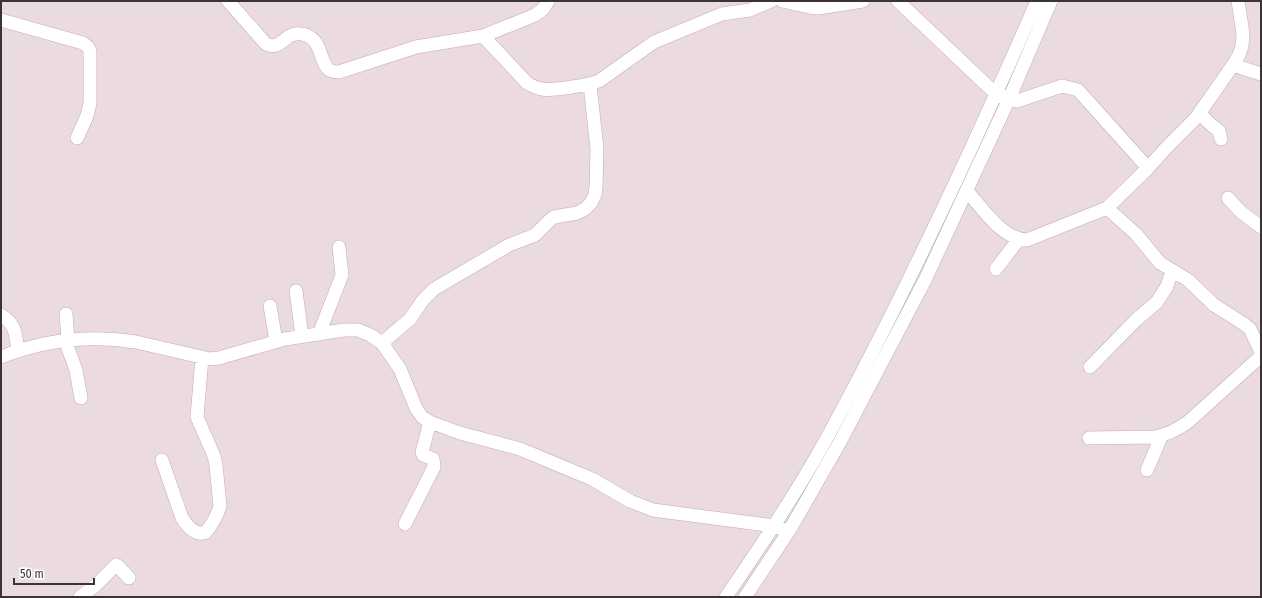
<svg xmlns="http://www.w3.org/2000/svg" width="1262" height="598" font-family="'Fira Sans Condensed',sans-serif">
	<rect width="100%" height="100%" fill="#ebdbde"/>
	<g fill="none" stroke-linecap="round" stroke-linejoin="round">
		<g stroke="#beaeb2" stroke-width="14">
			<path id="minor" d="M 228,1 L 266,44 C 282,52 285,28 306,35 C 322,41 319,59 328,69 C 331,72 335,72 339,72 L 416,47 L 483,36 L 535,15 L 543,9 L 548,1
				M 782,1 L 809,7 L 818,8 L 863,1
				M 898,1 L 996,94 L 1017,101 L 1062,86 L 1078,90 L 1148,168
				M 1,20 L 83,43 L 88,47 L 90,51 L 90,103 L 87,116 L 77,138
				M 483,36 L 527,83 C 532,86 536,88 542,89 C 553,91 588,85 599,81 L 654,42 L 722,14 L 750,10 L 771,1
				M 1233,65 L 1261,74
				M 1200,113 L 1208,122 L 1219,131 L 1221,139
				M 967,191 C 982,208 1002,239 1027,240 L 1107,208 L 1148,168 L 1166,148 L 1196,118 L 1233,65 L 1239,55 L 1242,46 L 1243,34 L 1238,1
				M 1228,198 L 1241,212 L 1261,227
				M 1107,208 L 1136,234 L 1160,263 L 1188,280 L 1214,305 L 1244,324 L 1250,329 L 1261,352
				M 996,269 L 1019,239
				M 296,291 L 302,336
				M 270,306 L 276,341
				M 66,314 L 68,340
				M 1,315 C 17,325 15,334 18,350
				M 319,334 L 342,275 L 339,247
				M 65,340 L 76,370 L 81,398
				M 382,343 L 410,319 L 423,300 L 434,289 L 509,245 L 535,235 L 549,221 L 554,217 L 577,213 L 585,209 L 591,203 L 595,195 L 596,187 L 597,149 L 590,85
				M 1,357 C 44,340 91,335 136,342 L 210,359 L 219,358 L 285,339 L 344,330 L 358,330 L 370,335 L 382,343 L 400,369 L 416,408 L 422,417 L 430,422 L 460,433 L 520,449 L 592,479 L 630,501 L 653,510 L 774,526 L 789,531
				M 1090,367 L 1136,320 L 1157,302 L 1167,286 L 1172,271
				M 1089,438 L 1155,437 C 1167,435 1178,429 1188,422 L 1261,356
				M 162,460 L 182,518 C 187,526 195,535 205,533 C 212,525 217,516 220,506 L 216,465 L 214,456 L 197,417 L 202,358
				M 1147,470 L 1162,435
				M 405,524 L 434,467 L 433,459 L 423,455 L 422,452 L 430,422
				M 80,597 L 96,585 L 116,565 L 118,566 L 129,578
				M 726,597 C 762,544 798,491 829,434 C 906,293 973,148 1037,1
				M 745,597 L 789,531 L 840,442 L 925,280 L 1009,99 L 1051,1"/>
		</g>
		<use href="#minor" stroke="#fff" stroke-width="13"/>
	</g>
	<rect width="1262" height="598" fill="none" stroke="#3a3435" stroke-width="4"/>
	<path d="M14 578v6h80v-6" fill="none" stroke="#3a3435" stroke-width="2"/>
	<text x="20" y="578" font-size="12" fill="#3a3435" stroke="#ffffff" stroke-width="3" paint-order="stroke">50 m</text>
</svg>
